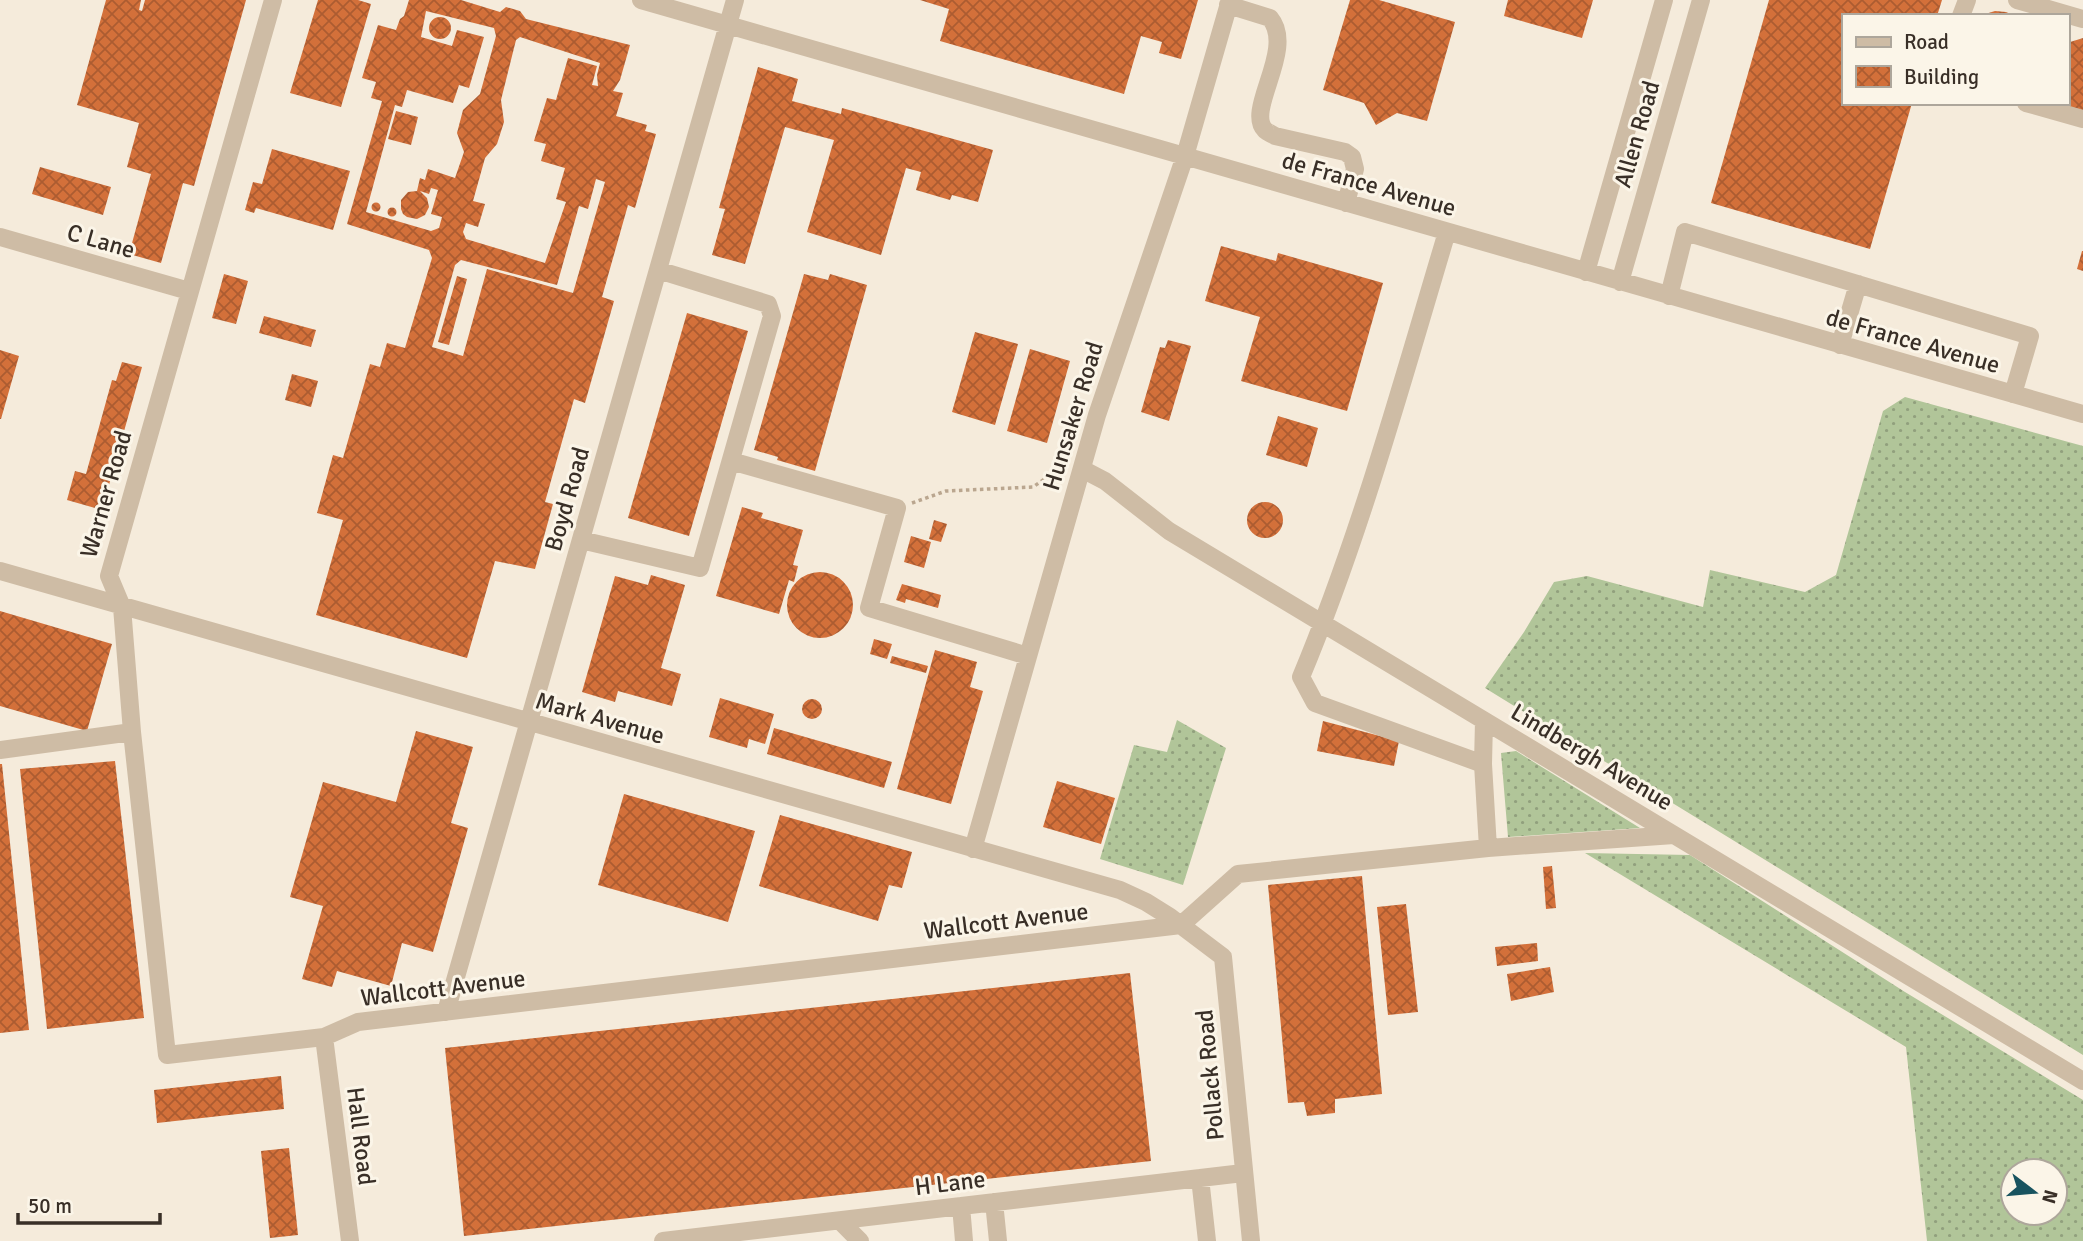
<svg xmlns="http://www.w3.org/2000/svg" width="2083" height="1241" font-family="Signika,sans-serif">
	<defs>
		<pattern id="grass-dots" width="8" height="8" patternUnits="userSpaceOnUse" patternTransform="scale(1.75)"><rect width="8" height="8" fill="#b1c599"/><path d="M2 2h.1M6 6h.1" fill="none" stroke="#91a07d" stroke-width="1.8" stroke-linecap="round"/></pattern>
		<pattern id="building-cross-hatch" width="8" height="8" patternUnits="userSpaceOnUse" patternTransform="scale(1.75)"><rect width="8" height="8" fill="#d3703a"/><path d="M0 0l8 8M0 8l8-8" fill="none" stroke="#ac5c31"/></pattern>
	</defs>
	<rect width="100%" height="100%" fill="#f5ebdb"/>
	<path fill="url(#grass-dots)" fill-rule="evenodd" d="M 1905,397 L 2083,446 L 2083,1055 L 1485,688 L 1524,632 L 1554,582 L 1587,576 L 1703,607 L 1710,570 L 1805,592 L 1836,575 L 1883,411 Z
		M 1177,720 L 1226,748 L 1183,885 L 1100,859 L 1134,745 L 1167,752 Z
		M 1516,751 L 1640,828 L 1508,837 L 1501,753 Z
		M 1585,853 L 1690,855 L 1905,992 L 2083,1100 L 2083,1241 L 1927,1241 L 1906,1047 ZM 2013,1171 L 2055,1171 L 2055,1213 L 2013,1213 Z"/>
	<path fill="url(#building-cross-hatch)" fill-rule="evenodd" d="M 106,0 L 141,0 L 139,10 L 142,11 L 145,0 L 246,0 L 194,186 L 183,183 L 161,263 L 129,254 L 151,174 L 127,167 L 139,123 L 77,105 Z
		M 318,0 L 358,0 L 371,4 L 341,107 L 290,93 Z
		M 409,0 L 461,0 L 500,12 L 506,7 L 520,11 L 526,19 L 630,45 L 620,80 L 613,91 L 623,93 L 616,116 L 647,125 L 645,131 L 656,134 L 635,208 L 628,205 L 602,297 L 614,301 L 585,403 L 574,399 L 545,502 L 553,504 L 535,569 L 495,561 L 467,658 L 316,615 L 343,520 L 317,513 L 333,455 L 343,458 L 370,364 L 380,367 L 387,343 L 405,348 L 432,258 L 429,250 L 347,224 L 382,101 L 371,98 L 376,82 L 362,78 L 378,25 L 396,30 L 400,19 L 404,16 ZM 426,11 L 494,28 L 496,36 L 480,94 L 463,110 L 457,133 L 464,152 L 455,178 L 428,169 L 425,180 L 420,178 L 417,191 L 408,192 L 401,200 L 401,209 L 403,214 L 407,217 L 417,219 L 425,215 L 429,207 L 427,198 L 420,191 L 429,194 L 431,188 L 438,190 L 431,214 L 442,217 L 439,228 L 431,231 L 366,212 L 395,105 L 402,107 L 407,90 L 453,103 L 459,85 L 469,88 L 484,37 L 457,30 L 452,46 L 421,37 ZM 520,37 L 600,63 L 597,75 L 598,86 L 592,85 L 597,66 L 568,58 L 556,100 L 547,98 L 534,141 L 546,144 L 541,161 L 565,168 L 556,199 L 566,202 L 545,263 L 466,239 L 463,232 L 466,223 L 478,227 L 485,204 L 473,201 L 485,158 L 497,144 L 504,122 L 501,100 L 516,40 ZM 596,179 L 605,182 L 573,293 L 487,269 L 463,356 L 432,347 L 455,265 L 461,260 L 557,285 L 579,206 L 588,209 Z
		M 920,0 L 1198,0 L 1181,59 L 1159,53 L 1162,42 L 1141,36 L 1124,94 L 940,41 L 949,9 Z
		M 1350,0 L 1379,0 L 1455,22 L 1427,121 L 1397,113 L 1376,125 L 1364,103 L 1323,90 Z
		M 1508,0 L 1593,0 L 1582,38 L 1504,16 Z
		M 1769,0 L 1942,0 L 1937,16 L 1843,16 L 1843,103 L 1912,103 L 1870,249 L 1711,203 Z
		M 1995,11 L 2006,12 L 2015,16 L 1979,16 Z
		M429 28a11 11 0 1 1 22 0a11 11 0 1 1-22 0Z
		M 2083,38 L 2083,112 L 2069,109 L 2061,103 L 2067,103 L 2067,43 Z
		M 758,67 L 798,79 L 792,101 L 841,114 L 842,108 L 993,150 L 978,202 L 952,195 L 950,200 L 916,190 L 921,172 L 906,168 L 881,255 L 807,232 L 834,140 L 785,127 L 745,264 L 712,255 L 725,209 L 719,208 Z
		M 396,111 L 418,117 L 411,145 L 388,139 Z
		M 272,149 L 350,171 L 333,230 L 256,208 L 254,213 L 245,210 L 253,182 L 262,184 Z
		M 40,167 L 111,187 L 103,215 L 32,194 Z
		M371.5 207a4.5 4.5 0 1 1 9 0a4.5 4.5 0 1 1-9 0Z
		M387.5 212a4.5 4.5 0 1 1 9 0a4.5 4.5 0 1 1-9 0Z
		M 1221,246 L 1276,261 L 1278,253 L 1383,283 L 1347,411 L 1241,381 L 1260,317 L 1205,301 Z
		M 2082,251 L 2083,251 L 2083,271 L 2077,269 Z
		M 224,274 L 248,281 L 236,324 L 212,318 Z
		M 804,274 L 828,280 L 830,274 L 867,285 L 815,471 L 777,460 L 778,457 L 754,450 Z
		M 457,276 L 467,279 L 449,345 L 438,342 Z
		M 687,313 L 748,331 L 689,536 L 628,518 Z
		M 264,316 L 316,330 L 311,347 L 259,333 Z
		M 975,332 L 1018,344 L 995,425 L 952,412 Z
		M 1168,340 L 1191,346 L 1169,421 L 1141,412 L 1160,347 L 1165,348 Z
		M 1030,349 L 1070,361 L 1047,443 L 1007,431 Z
		M 0,350 L 19,356 L 1,419 L 0,419 Z
		M 122,362 L 142,367 L 102,510 L 67,500 L 75,471 L 86,474 L 112,380 L 116,381 Z
		M 292,374 L 318,381 L 311,407 L 285,400 Z
		M 1278,416 L 1318,428 L 1307,467 L 1266,455 Z
		M1247 520a18 18 0 1 1 36 0a18 18 0 1 1-36 0Z
		M 742,507 L 763,513 L 761,518 L 803,530 L 793,565 L 798,566 L 794,582 L 789,580 L 779,614 L 716,596 Z
		M 934,520 L 947,524 L 941,542 L 929,539 Z
		M 911,536 L 931,542 L 924,568 L 904,562 Z
		M787 605a33 33 0 1 1 66 0a33 33 0 1 1-66 0Z
		M 651,575 L 685,585 L 661,668 L 681,674 L 672,706 L 618,691 L 615,702 L 582,692 L 615,576 L 648,585 Z
		M 902,584 L 941,595 L 938,608 L 906,599 L 905,603 L 896,600 Z
		M 0,611 L 112,644 L 87,731 L 0,706 Z
		M 874,639 L 892,644 L 887,659 L 870,654 Z
		M 935,650 L 977,662 L 970,687 L 983,691 L 951,804 L 897,789 Z
		M 892,656 L 928,666 L 926,673 L 890,663 Z
		M 720,698 L 774,714 L 765,744 L 749,739 L 747,748 L 709,737 Z
		M802 709a10 10 0 1 1 20 0a10 10 0 1 1-20 0Z
		M 1323,721 L 1399,741 L 1394,766 L 1317,751 Z
		M 774,728 L 892,762 L 884,788 L 767,754 Z
		M 416,731 L 473,747 L 451,823 L 468,828 L 433,952 L 402,943 L 391,986 L 337,971 L 332,987 L 302,979 L 323,906 L 290,897 L 323,782 L 396,802 Z
		M 115,761 L 144,1018 L 47,1029 L 20,769 Z
		M 0,764 L 2,764 L 29,1030 L 0,1033 Z
		M 1057,781 L 1115,798 L 1101,844 L 1043,827 Z
		M 624,794 L 755,831 L 728,922 L 598,885 Z
		M 780,815 L 912,852 L 902,888 L 889,885 L 878,921 L 759,886 Z
		M 1552,866 L 1556,908 L 1546,909 L 1543,867 Z
		M 1362,876 L 1382,1094 L 1335,1099 L 1335,1113 L 1307,1116 L 1304,1102 L 1288,1103 L 1268,885 Z
		M 1406,904 L 1418,1012 L 1388,1015 L 1377,907 Z
		M 1537,943 L 1538,961 L 1497,966 L 1495,947 Z
		M 1550,967 L 1554,992 L 1511,1001 L 1507,974 Z
		M 1130,973 L 1151,1161 L 464,1236 L 445,1048 Z
		M 281,1076 L 284,1109 L 157,1123 L 154,1090 Z
		M 289,1148 L 298,1235 L 270,1238 L 261,1151 Z"/>
	<g fill="none" stroke-linecap="round" stroke-linejoin="round">
		<path stroke="#baa68f" stroke-width="3.5" stroke-dasharray="3.5 3.5" stroke-linecap="butt" d="M 912,503 L 946,491 L 1033,487 L 1060,468 L 1064,468"/>
		<path stroke="#cebca5" stroke-width="18" d="M 273,0 L 109,576 L 122,607 L 132,732 L 167,1055 L 324,1037 L 358,1022 L 1181,925 L 1238,874 L 1488,848 L 1483,764 L 1315,703 L 1301,677 C 1361,533 1402,382 1447,232
			M 641,0 L 2083,414
			M 2017,0 L 2083,19
			M 1228,5 L 1270,18 C 1296,49 1245,110 1265,130 C 1265,131 1274,135 1275,136 L 1345,152 L 1352,157 L 1355,169 L 1346,203
			M 1961,16 L 1967,0
			M 2026,103 L 2083,119
			M 0,237 L 189,291
			M 1586,272 L 1664,0
			M 1620,282 L 1701,0
			M 1669,296 L 1685,232 L 2030,336 L 2013,394
			M 1840,345 L 1858,284
			M 731,461 L 897,508 L 869,608 L 1028,656
			M 1082,469 L 1105,481 L 1169,531 L 2083,1081
			M 581,540 L 700,568 L 772,316 L 768,304 L 658,270
			M 0,571 L 1120,890 L 1146,902 L 1170,917 L 1223,957 L 1251,1241
			M 0,750 L 132,732
			M 1483,764 L 1484,721
			M 1488,848 L 1674,835
			M 973,849 L 1097,415 L 1185,156 L 1230,0
			M 446,1012 L 735,0
			M 324,1037 L 350,1241
			M 1200,1178 L 1207,1241
			M 994,1202 L 998,1241
			M 961,1206 L 964,1241
			M 840,1221 L 860,1241
			M 663,1241 L 1243,1173"/>
	</g>
	<g text-anchor="middle" dominant-baseline="central" stroke-width="6" stroke-linejoin="round" paint-order="stroke">
		<g font-size="24" fill="#392f27" stroke="#fbf5e8">
			<text transform="translate(1637 134) rotate(-74)">Allen Road</text>
			<text transform="translate(1369 184) rotate(16)">de France Avenue</text>
			<text transform="translate(101 241) rotate(16)">C Lane</text>
			<text transform="translate(1913 341) rotate(16)">de France Avenue</text>
			<text transform="translate(1073 416) rotate(-73)">Hunsaker Road</text>
			<text transform="translate(106 494) rotate(-74)">Warner Road</text>
			<text transform="translate(567 499) rotate(-74)">Boyd Road</text>
			<text transform="translate(600 718) rotate(16)">Mark Avenue</text>
			<text transform="translate(1592 757) rotate(31)">Lindbergh Avenue</text>
			<text transform="translate(1006 921) rotate(-7)">Wallcott Avenue</text>
			<text transform="translate(443 988) rotate(-7)">Wallcott Avenue</text>
			<text transform="translate(1210 1075) rotate(-95)">Pollack Road</text>
			<text transform="translate(361 1136) rotate(83)">Hall Road</text>
			<text transform="translate(950 1183) rotate(-7)">H Lane</text>
		</g>
	</g>
	<rect x="1842" y="14" width="228" height="91" fill="#fbf5e8" stroke="#ada69b" stroke-width="2"/>
	<rect x="1856" y="37" width="35" height="10" fill="#cebca5" stroke="#ada69b" stroke-width="2"/>
	<text x="1904" y="49" font-size="21" fill="#392f27">Road</text>
	<rect x="1856" y="66" width="35" height="21" fill="url(#building-cross-hatch)" stroke="#ada69b" stroke-width="2"/>
	<text x="1904" y="84" font-size="21" fill="#392f27">Building</text>
	<g transform="translate(2034 1192) rotate(106)"><circle r="33" fill="#fbf5e8" stroke="#ada69b" stroke-width="2"/>
	<path d="M0-5L12 26L0 18L-12 26Z" fill="#18535f"/>
	<text y="-10" font-size="19" font-weight="bold" text-anchor="middle" fill="#392f27">N</text>
	</g>
	<path d="M18 1213v10h142v-10" fill="none" stroke="#392f27" stroke-width="3.5"/>
	<text x="28" y="1213" font-size="21" fill="#392f27" stroke="#fbf5e8" stroke-width="5" paint-order="stroke">50 m</text>
</svg>
